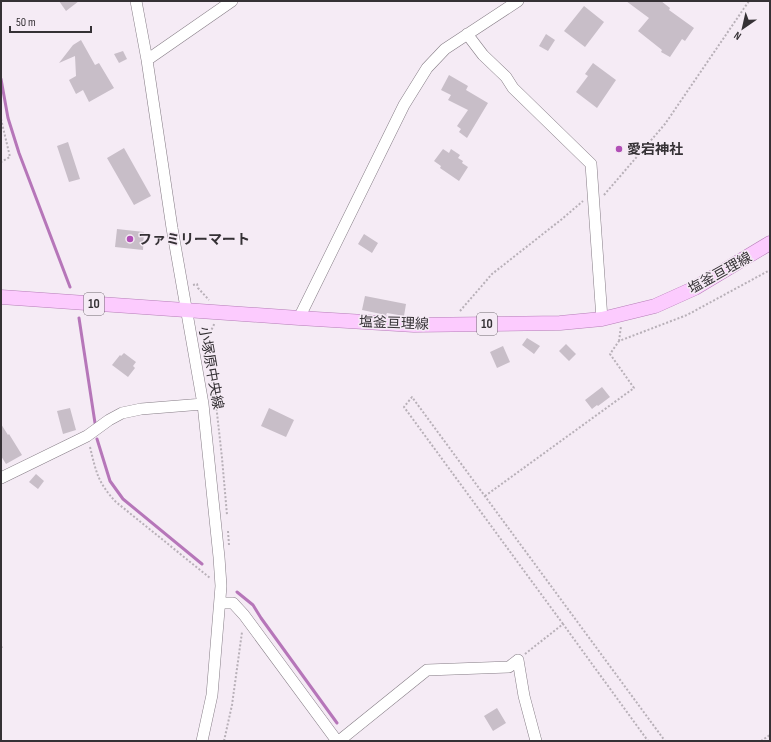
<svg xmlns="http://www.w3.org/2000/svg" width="771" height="742" font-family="'Sofia Sans Condensed','Noto Sans JP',sans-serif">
	<rect width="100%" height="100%" fill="#f5ebf5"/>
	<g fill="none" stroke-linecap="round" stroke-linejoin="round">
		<path stroke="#b676b9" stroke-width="3" d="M 1,79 L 8,118 L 19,153 L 70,287
			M 79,318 L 95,423
			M 97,439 L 110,481 L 123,499 L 202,564
			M 237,592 L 253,605 L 261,618 L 337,723"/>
	</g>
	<path fill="#c8bec8" d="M 59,1 L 79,1 L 66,11 Z
		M 626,1 L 661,1 L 670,8 L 669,10 L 694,28 L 685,41 L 682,39 L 670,57 L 661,52 L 662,50 L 638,31 L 649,18 Z
		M 584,6 L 604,22 L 585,47 L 564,31 Z
		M 546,34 L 555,40 L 548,51 L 539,46 Z
		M 81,40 L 95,65 L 99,63 L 114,88 L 89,102 L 83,90 L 76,94 L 69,80 L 76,76 L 75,56 L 59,63 L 73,45 Z
		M 123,51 L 127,59 L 119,63 L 114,54 Z
		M 593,63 L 616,80 L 597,108 L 576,92 L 588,76 L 585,74 Z
		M 449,75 L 468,86 L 466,90 L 488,103 L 467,138 L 459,132 L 461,129 L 457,126 L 468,110 L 448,100 L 451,95 L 441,90 Z
		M 68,142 L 80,179 L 69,182 L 57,146 Z
		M 124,148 L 151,196 L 134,205 L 107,158 Z
		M 443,149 L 449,153 L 451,149 L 460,155 L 458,158 L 463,161 L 462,163 L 468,167 L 459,181 L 440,168 L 441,166 L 434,161 Z
		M 117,229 L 144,232 L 143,250 L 115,247 Z
		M 364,234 L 378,243 L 372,253 L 358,244 Z
		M 365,296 L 406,304 L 404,316 L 387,313 L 386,315 L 362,310 Z
		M 527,338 L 540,346 L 534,354 L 522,345 Z
		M 566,344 L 576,354 L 569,361 L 559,351 Z
		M 503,346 L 510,362 L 497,368 L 490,352 Z
		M 124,353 L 136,362 L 133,366 L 135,368 L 128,377 L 112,365 L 120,355 L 121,356 Z
		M 602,387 L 610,397 L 598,406 L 597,405 L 592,409 L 585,400 Z
		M 70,408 L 76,430 L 63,434 L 57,411 Z
		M 269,408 L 294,420 L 286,437 L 261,426 Z
		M 1,424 L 8,435 L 9,434 L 22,455 L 6,464 L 1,456 Z
		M 36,474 L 44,481 L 38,489 L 29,482 Z
		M 497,708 L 506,723 L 493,731 L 484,716 Z"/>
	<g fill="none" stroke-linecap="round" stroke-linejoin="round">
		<g stroke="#857c85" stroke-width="12">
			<path id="minor" d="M 136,1 L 147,60 L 172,228 L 203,404 L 219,557 L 221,586 L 212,695 L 202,741
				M 467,34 L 483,55 L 506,77 L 513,88 L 591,164 L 602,319
				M 147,60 L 232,1
				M 299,318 L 404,105 L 427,68 L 445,49 L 518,1
				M 1,478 L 87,436 L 109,420 L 122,413 L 141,409 L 203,404
				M 220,603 L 233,603 L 244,615 L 337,741
				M 518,660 L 524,696 L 536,741
				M 339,741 L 427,670 L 509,667 L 518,660"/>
		</g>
		<g stroke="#b57eb7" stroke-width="15">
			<path id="major" d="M 1,297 L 299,318 L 414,325 L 560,323 L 602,319 L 655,306 L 695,288 L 770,243"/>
		</g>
		<path stroke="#b8b0b8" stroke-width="2" stroke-dasharray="2 2" stroke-linecap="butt" d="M 1,119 L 10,157 L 1,162
			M 604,195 L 665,124 L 749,1
			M 193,285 L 197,284 L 198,288 L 209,300
			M 460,311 L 492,274 L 562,219 L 583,201
			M 214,324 C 213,329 207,335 205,340 L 216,404 L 222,458 L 227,515
			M 619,341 L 621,326
			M 90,447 C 96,472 98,483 116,502 L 210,578
			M 485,496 L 634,388 L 610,354 L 619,341 L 687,315 L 770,270
			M 228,531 L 229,545
			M 563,624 L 404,407 L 412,397 L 665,741
			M 1,648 L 3,645
			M 525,654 L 563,624 L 648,741
			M 224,741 L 232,705 L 242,632
			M 761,741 L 770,735"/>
		<use href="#minor" stroke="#fff" stroke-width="11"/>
		<use href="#major" stroke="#fccbfe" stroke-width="14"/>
	</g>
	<g fill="#b14fb6" stroke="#f5ebf5" stroke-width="1.5">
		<circle cx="619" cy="149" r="4"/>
		<circle cx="130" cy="239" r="4"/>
	</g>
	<g text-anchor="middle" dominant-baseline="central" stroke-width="3" stroke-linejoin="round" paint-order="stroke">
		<g fill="#f5ebf5" stroke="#6f696f" stroke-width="1">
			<rect x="84" y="293" width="20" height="22" rx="3"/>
			<rect x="477" y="313" width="20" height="22" rx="3"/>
		</g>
		<g font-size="13" font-weight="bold" fill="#353135">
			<text x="94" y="304">10</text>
			<text x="487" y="324">10</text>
		</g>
		<g font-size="14" font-weight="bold" fill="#353135" stroke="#f5ebf5" text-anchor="start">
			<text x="627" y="149">愛宕神社</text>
			<text x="138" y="239">ファミリーマート</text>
		</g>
		<g font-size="14" fill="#353135" stroke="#f5ebf5">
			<text transform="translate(720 273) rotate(-29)">塩釜亘理線</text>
			<text transform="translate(394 323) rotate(2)">塩釜亘理線</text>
			<text transform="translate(211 368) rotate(80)">小塚原中央線</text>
		</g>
	</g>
	<rect width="771" height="742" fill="none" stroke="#353135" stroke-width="4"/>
	<g transform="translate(743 28) rotate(214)" stroke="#f5ebf5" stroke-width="3" paint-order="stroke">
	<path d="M0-3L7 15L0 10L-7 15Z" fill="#353135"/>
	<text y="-6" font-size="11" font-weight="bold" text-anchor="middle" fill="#353135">N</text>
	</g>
	<path d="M10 26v6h81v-6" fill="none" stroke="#353135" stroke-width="2"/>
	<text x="16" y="26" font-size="12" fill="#353135" stroke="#f5ebf5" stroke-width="3" paint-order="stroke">50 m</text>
</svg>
